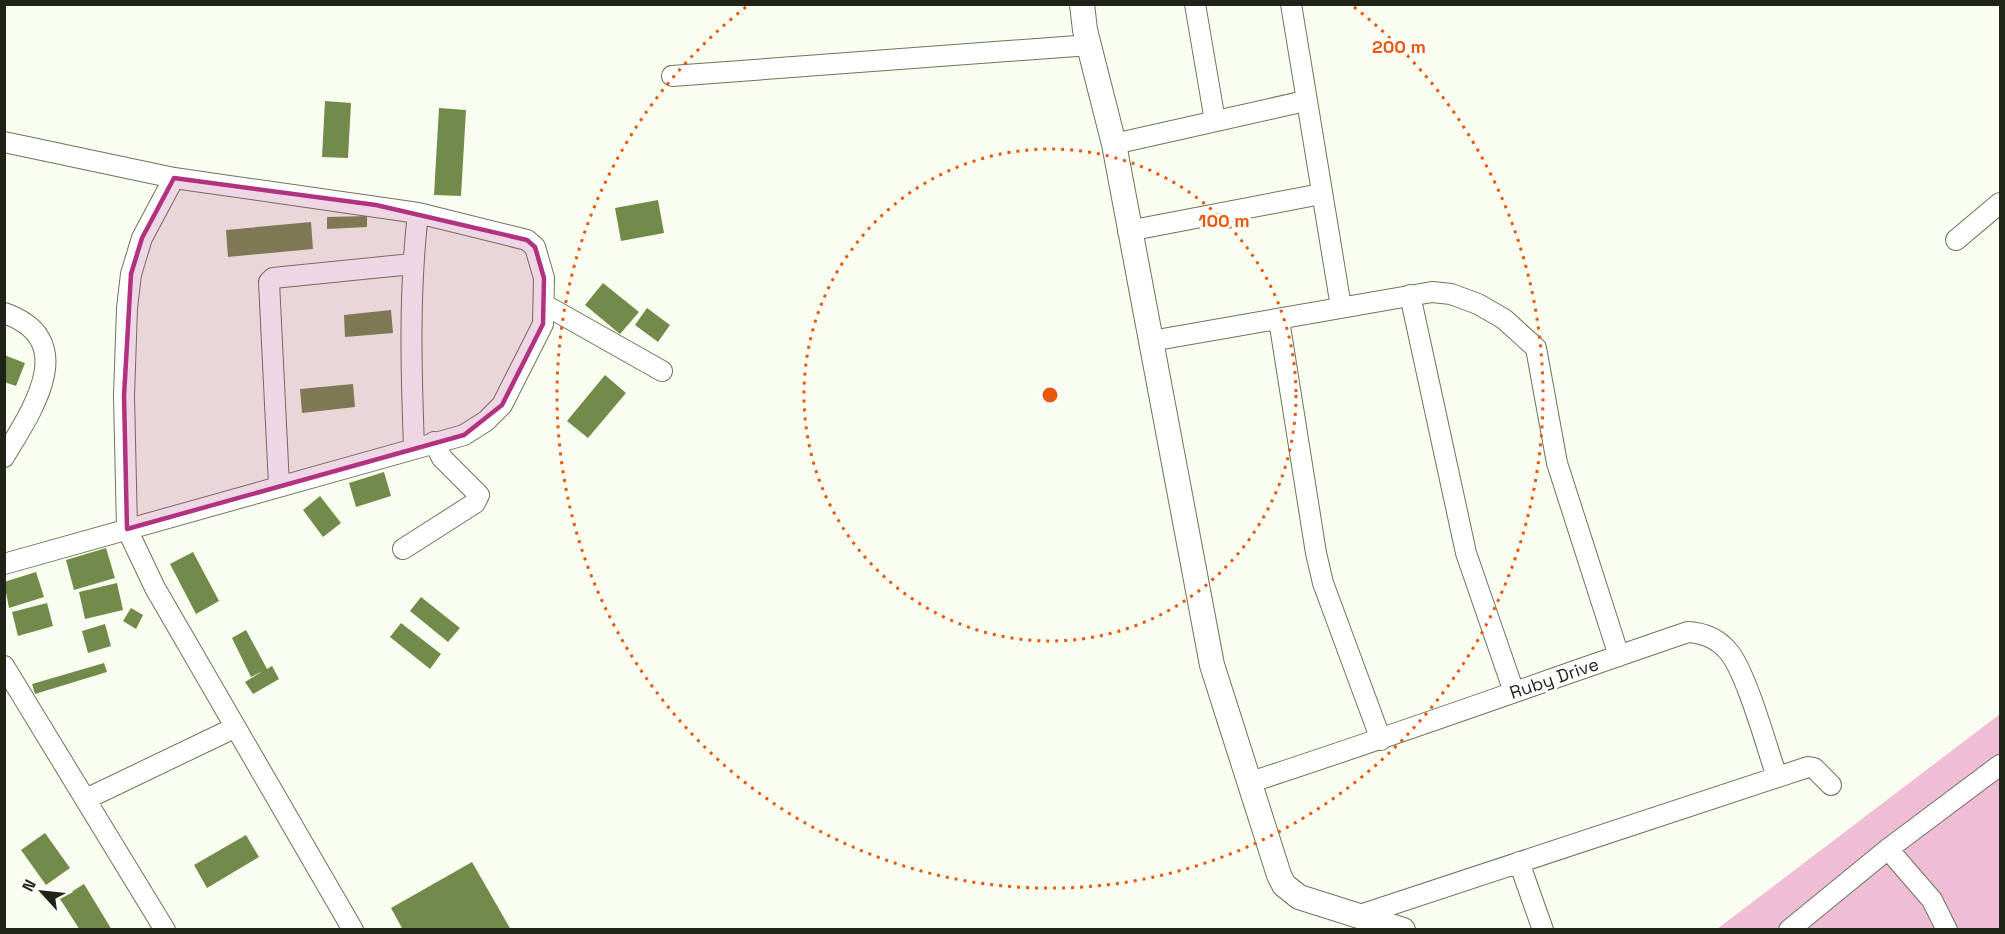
<svg xmlns="http://www.w3.org/2000/svg" width="2005" height="934" font-family="'Space Grotesk',sans-serif">
	<rect width="100%" height="100%" fill="#f9fef1"/>
	<path fill="#f0bdd6" d="M 2000,714 L 2000,929 L 1717,929 Z"/>
	<path fill="#728b4a" d="M 325,101 L 351,103 L 348,158 L 322,157 Z
		M 439,108 L 466,110 L 461,196 L 434,195 Z
		M 658,200 L 664,233 L 621,241 L 615,208 Z
		M 367,216 L 367,227 L 327,229 L 327,217 Z
		M 311,222 L 313,249 L 228,257 L 226,230 Z
		M 603,283 L 639,312 L 620,334 L 585,305 Z
		M 647,308 L 670,325 L 658,342 L 635,325 Z
		M 391,310 L 393,333 L 345,337 L 344,315 Z
		M 4,355 L 25,363 L 16,386 L 4,382 Z
		M 605,375 L 626,393 L 588,438 L 567,421 Z
		M 353,384 L 355,407 L 302,413 L 300,389 Z
		M 384,472 L 391,496 L 356,507 L 349,483 Z
		M 320,496 L 341,523 L 323,537 L 303,510 Z
		M 106,548 L 115,578 L 74,590 L 66,560 Z
		M 193,552 L 219,601 L 196,614 L 170,564 Z
		M 36,572 L 44,597 L 9,608 L 4,582 Z
		M 117,583 L 123,610 L 85,619 L 79,592 Z
		M 421,597 L 460,628 L 448,642 L 410,611 Z
		M 47,603 L 53,626 L 18,636 L 12,612 Z
		M 131,608 L 143,615 L 136,629 L 123,621 Z
		M 401,623 L 441,654 L 430,669 L 390,637 Z
		M 105,624 L 111,646 L 88,653 L 82,631 Z
		M 246,630 L 267,669 L 272,666 L 279,679 L 253,694 L 245,682 L 263,671 L 251,677 L 232,638 Z
		M 104,663 L 107,672 L 35,694 L 32,684 Z
		M 45,833 L 70,868 L 46,885 L 21,850 Z
		M 246,835 L 259,857 L 207,888 L 194,865 Z
		M 472,862 L 511,930 L 403,930 L 391,908 Z
		M 84,884 L 112,930 L 80,930 L 60,899 Z"/>
	<g fill="none" stroke-linecap="round" stroke-linejoin="round">
		<g stroke="#6a765a" stroke-width="22">
			<path id="minor" d="M 1195,4 L 1215,121
				M 1291,4 L 1341,307
				M 672,76 L 1090,45
				M 4,142 L 174,178 L 418,213 L 527,240 L 535,247 L 544,278 L 543,324 L 502,405 L 486,421 L 464,435 L 4,564
				M 1114,144 L 1305,101
				M 174,178 L 142,238 L 131,274 L 127,308 L 124,396 L 127,529 L 155,588 L 353,930
				M 1128,231 L 1321,194
				M 1956,240 L 2000,203
				M 1410,295 L 1466,553 L 1514,692
				M 545,305 L 662,371
				M 4,313 C 82,340 31,412 4,457
				M 1279,320 L 1316,553 L 1323,583 L 1381,740
				M 1151,341 L 1432,292 L 1451,294 L 1478,304 L 1504,319 L 1536,348 L 1557,463 L 1619,656
				M 414,447 C 411,368 409,291 418,213
				M 279,485 L 269,282 L 273,278 L 412,264
				M 403,549 L 475,503 L 479,495 L 442,458 L 434,442
				M 4,666 L 165,930
				M 1248,783 C 1396,735 1541,682 1688,632 C 1704,633 1718,639 1728,651 C 1746,671 1767,748 1777,777
				M 86,799 L 234,728
				M 1888,849 L 1932,900 L 1947,930
				M 1519,862 L 1543,930
				M 1357,916 L 1808,767 L 1814,768 L 1831,785
				M 1789,930 L 1888,849 L 2000,765"/>
		</g>
		<g stroke="#6a765a" stroke-width="26">
			<path id="tertiary" d="M 1082,4 L 1085,30 L 1114,144 L 1212,665 L 1279,875 L 1284,885 L 1299,897 L 1403,930"/>
		</g>
		<use href="#minor" stroke="#fff" stroke-width="20"/>
		<use href="#tertiary" stroke="#fff" stroke-width="24"/>
	</g>
	<path fill="#b1327f" fill-opacity="0.2" stroke="#b1327f" stroke-width="4.5" stroke-linejoin="round" d="M 174,178 L 376,205 L 527,240 L 535,247 L 544,278 L 543,324 L 502,405 L 464,435 L 127,529 L 124,396 L 131,274 L 142,238 Z"/>
	<g fill="none" stroke="#e8590c" stroke-width="3" stroke-dasharray="3 6">
		<circle cx="1050" cy="395" r="246"/>
		<path d="M1354 7A493 493 0 1 1 746 7"/>
	</g>
	<g text-anchor="middle" dominant-baseline="central" stroke-width="6" stroke-linejoin="round" paint-order="stroke">
		<g font-size="18" fill="#1f2318" stroke="#fff">
			<text transform="translate(1554 678) rotate(-19)">Ruby Drive</text>
		</g>
	</g>
	<circle cx="1050" cy="395" r="9" fill="#e8590c" stroke="#fff" stroke-width="3"/>
	<g font-size="18" text-anchor="middle" font-weight="bold" fill="#e8590c" stroke="#fff" stroke-width="6" stroke-linejoin="round" paint-order="stroke">
		<text x="1399" y="53">200 m</text>
		<text x="1224" y="227">100 m</text>
	</g>
	<rect width="2005" height="934" fill="none" stroke="#1f2318" stroke-width="12"/>
	<g transform="translate(42 892) rotate(297)" stroke="#ffffff" stroke-width="4.5" paint-order="stroke">
	<path d="M0-4.5L10 22L0 15L-10 22Z" fill="#1f2318"/>
	<text y="-9" font-size="16" font-weight="bold" text-anchor="middle" fill="#1f2318">N</text>
	</g>
</svg>
